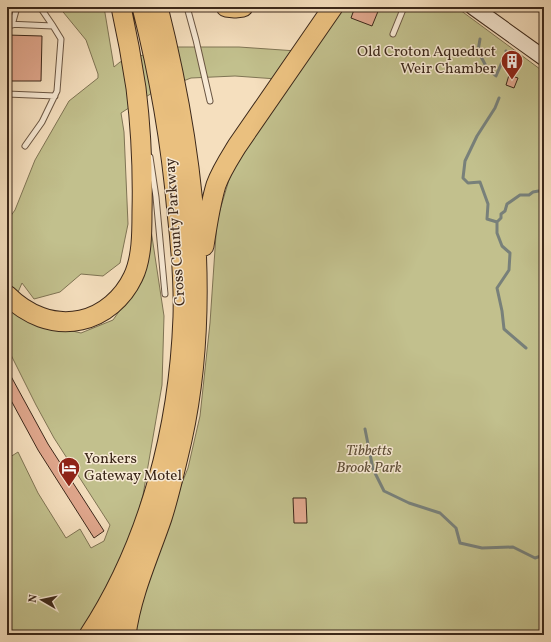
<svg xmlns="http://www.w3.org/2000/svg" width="551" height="642" font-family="Vollkorn,serif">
	<rect width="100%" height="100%" fill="#f5dfbe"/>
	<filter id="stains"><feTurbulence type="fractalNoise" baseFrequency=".005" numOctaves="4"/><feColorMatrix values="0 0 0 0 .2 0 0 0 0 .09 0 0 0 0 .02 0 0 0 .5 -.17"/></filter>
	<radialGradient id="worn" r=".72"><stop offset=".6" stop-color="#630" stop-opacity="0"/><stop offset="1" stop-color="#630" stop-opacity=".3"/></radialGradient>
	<path fill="#c2c08d" stroke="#7f7454" d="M 59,7 L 104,7 L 114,67 L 120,62 L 170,47 L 239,47 L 311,52 L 342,7 L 456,7 L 544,72 L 544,635 L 133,635 L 147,582 L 172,508 L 188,468 L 200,416 L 210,323 L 217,220 L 231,173 L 291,80 L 235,76 L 191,78 L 152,93 L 121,113 L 124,132 L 128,224 L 120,263 L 103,276 L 81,274 L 60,292 L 34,299 L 22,283 L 12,306 L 34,322 L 81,333 L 113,320 L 143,277 L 151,230 L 164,316 L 162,385 L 143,495 L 130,542 L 84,628 L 79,635 L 7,635 L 7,459 L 18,452 L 38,493 L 66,538 L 80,529 L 91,548 L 104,541 L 110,525 L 54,438 L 36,405 L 7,347 L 7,221 L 15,210 L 35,160 L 69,101 L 98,78 L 98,74 L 86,40 Z"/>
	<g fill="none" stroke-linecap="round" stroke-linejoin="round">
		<path stroke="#78807a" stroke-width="3" d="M 480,39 L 478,51 L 487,68 L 496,76 L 502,62 L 506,62 L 508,59 L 506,51
			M 499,98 L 495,108 L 477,136 L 465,161 L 463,178 L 468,183 L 480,182 L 488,204 L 487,219 L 497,222 L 497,233 L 502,246 L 510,253 L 509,270 L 497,288 L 502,311 L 504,329 L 526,348
			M 497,222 L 501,218 L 501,214 L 505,211 L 507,204 L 520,195 L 529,195 L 533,192 L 544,190
			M 365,429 L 373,469 L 384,491 L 409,503 L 440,513 L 456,528 L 460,543 L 482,548 L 513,547 L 535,558 L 544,555"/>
	</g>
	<path fill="#e1a88e" stroke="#3c281a" d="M 355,7 L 374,7 L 379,9 L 372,26 L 351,18 Z
		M 7,35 L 42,36 L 41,81 L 7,81 Z
		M 509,75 L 518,78 L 514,88 L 506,85 Z
		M 7,369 L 48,444 L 104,531 L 94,538 L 38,450 L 7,393 Z
		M 293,498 L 306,498 L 307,523 L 294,523 Z"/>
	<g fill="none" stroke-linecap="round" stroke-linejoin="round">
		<g stroke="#6a5643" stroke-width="7">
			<path id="lane" d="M 40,7 L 53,26
				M 187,7 L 196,40 L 210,101
				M 533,7 L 544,10
				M 7,24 L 53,26 L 61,39 L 57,91 L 42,122 L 25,146
				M 12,25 L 17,7
				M 393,34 L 404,7
				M 7,94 L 55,96
				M 150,157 L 156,197 L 165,294"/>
		</g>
		<g stroke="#3c281a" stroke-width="17">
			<path id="secondary" d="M 473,7 L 544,58"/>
		</g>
		<g stroke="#3c281a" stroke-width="21">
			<path id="highway" d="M 226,7 L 235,8 L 243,7
				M 204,246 C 207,226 210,205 216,185 C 221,171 229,159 237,146 L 333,7
				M 7,295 C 27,315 53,326 81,320 C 104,315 123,298 133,277 C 142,259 142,232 142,212 C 143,170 141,129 136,88 C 132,61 127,34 121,7
				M 89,635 C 150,542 179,427 183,317 C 184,282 181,247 177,212 C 171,143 159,74 142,7
				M 105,635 L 128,597
				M 126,635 C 131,595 149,556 162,518 C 170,493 176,466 182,440 C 213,299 193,146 158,7"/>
		</g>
		<use href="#lane" stroke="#f8ead5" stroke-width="5"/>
		<use href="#secondary" stroke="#f8ead5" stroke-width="15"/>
		<use href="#highway" stroke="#eac07f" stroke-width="19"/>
	</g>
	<defs>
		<g id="building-pin" transform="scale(1.15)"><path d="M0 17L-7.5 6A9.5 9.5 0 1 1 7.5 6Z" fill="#8f2418" stroke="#f8ead5"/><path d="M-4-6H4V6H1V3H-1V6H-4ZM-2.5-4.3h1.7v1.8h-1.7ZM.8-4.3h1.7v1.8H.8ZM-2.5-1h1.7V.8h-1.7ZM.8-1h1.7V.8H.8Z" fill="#fff"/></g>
		<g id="hotel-pin" transform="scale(1.15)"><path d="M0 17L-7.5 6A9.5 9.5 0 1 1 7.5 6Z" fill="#8f2418" stroke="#f8ead5"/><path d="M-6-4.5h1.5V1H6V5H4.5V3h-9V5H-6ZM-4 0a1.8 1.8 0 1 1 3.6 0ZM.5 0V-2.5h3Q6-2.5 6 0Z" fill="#fff"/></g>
	</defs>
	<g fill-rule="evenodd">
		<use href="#building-pin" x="512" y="61"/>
		<use href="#hotel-pin" x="69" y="468"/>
	</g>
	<g text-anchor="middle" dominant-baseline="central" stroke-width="3" stroke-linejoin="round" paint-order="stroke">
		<g font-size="15" fill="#3c281a" stroke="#f8ead5" text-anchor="end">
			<text x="496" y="52">Old Croton Aqueduct<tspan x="496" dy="17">Weir Chamber</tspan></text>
			<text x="84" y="459" text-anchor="start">Yonkers<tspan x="84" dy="17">Gateway Motel</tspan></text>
		</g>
		<g font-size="15" fill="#3c281a" stroke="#f8ead5">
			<text transform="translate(176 232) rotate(-94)">Cross County Parkway</text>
		</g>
		<g font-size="15" font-style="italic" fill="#5e4e37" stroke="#f8ead5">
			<text x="369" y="451">Tibbetts<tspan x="369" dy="17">Brook Park</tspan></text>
		</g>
	</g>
	<rect width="551" height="642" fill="none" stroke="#f5dfbe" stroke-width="24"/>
	<rect x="8" y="8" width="535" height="626" fill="none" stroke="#3c281a" stroke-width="2"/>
	<rect x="12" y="12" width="527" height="618" fill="none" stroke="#3c281a"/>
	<g transform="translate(42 600) rotate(279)" stroke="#f8ead5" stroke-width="3" paint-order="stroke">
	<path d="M0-3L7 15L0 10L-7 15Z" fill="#3c281a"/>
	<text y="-6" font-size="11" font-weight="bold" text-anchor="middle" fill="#3c281a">N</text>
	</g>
	<rect width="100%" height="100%" filter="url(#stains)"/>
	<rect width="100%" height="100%" fill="url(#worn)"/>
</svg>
